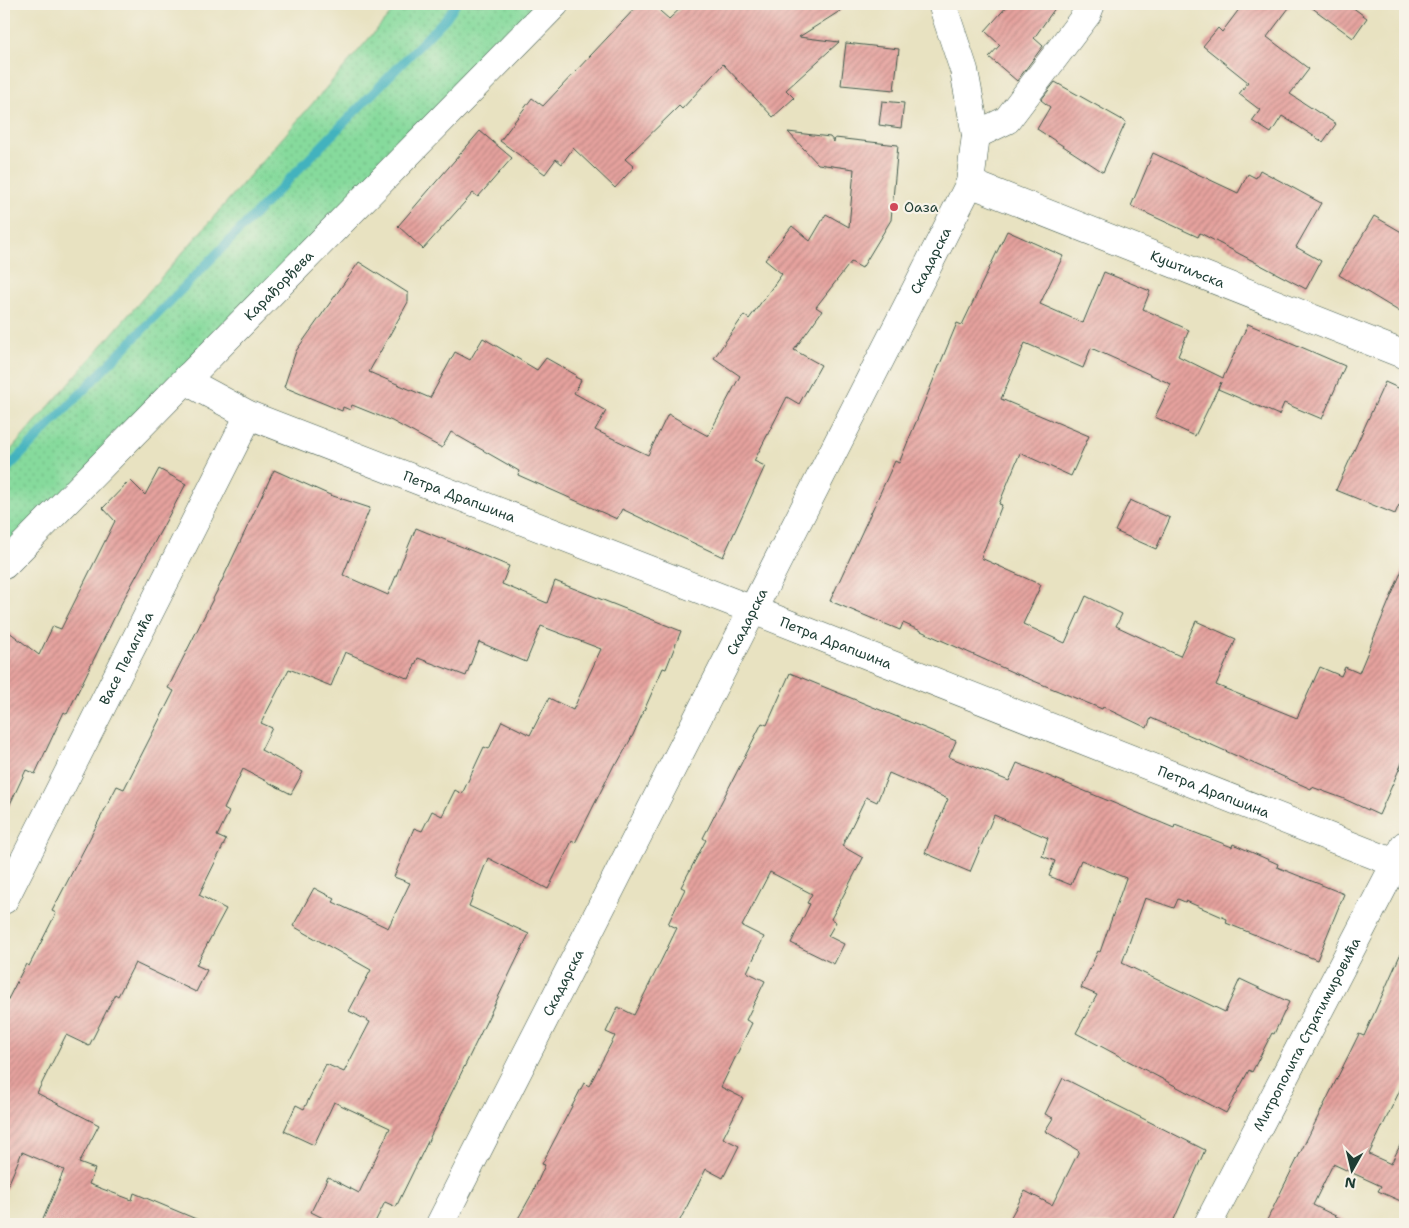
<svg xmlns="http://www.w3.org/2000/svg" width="1409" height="1228" font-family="'Shantell Sans',sans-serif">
	<defs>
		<pattern id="green-dots" width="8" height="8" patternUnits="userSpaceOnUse" patternTransform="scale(1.25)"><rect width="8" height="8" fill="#86da9c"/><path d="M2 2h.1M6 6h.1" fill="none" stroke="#73bc87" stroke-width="1.8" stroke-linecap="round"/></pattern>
		<pattern id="building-hatch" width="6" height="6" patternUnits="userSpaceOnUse" patternTransform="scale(1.25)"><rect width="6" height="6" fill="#e6a29e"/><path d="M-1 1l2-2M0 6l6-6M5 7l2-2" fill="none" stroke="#ba8582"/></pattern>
	</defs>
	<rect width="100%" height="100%" fill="#f7f3e8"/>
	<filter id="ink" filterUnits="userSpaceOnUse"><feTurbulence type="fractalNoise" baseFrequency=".02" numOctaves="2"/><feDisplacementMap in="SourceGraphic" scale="10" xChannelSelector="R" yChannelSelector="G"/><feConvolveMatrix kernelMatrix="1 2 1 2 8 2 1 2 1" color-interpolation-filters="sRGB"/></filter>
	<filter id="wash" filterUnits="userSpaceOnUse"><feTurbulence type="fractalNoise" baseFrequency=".0096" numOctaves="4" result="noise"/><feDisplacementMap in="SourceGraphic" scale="20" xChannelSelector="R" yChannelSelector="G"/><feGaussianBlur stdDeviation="1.12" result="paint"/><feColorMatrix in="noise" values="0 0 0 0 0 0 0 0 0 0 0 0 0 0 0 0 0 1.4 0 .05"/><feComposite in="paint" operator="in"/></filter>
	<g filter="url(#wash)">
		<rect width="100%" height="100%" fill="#e8e2c1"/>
		<path fill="url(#green-dots)" stroke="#528c68" d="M 399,4 L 562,4 L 4,557 L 4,458 Z"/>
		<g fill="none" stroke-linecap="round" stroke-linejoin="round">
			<path stroke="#43b2be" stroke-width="9" d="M 4,472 L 446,18 L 456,4"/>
		</g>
		<g id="blocks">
			<path fill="url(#building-hatch)" d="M 639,4 L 652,4 L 669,19 L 685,4 L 851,4 L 799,37 L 839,42 L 786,90 L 794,98 L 773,117 L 723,64 L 682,109 L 679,106 L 625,159 L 634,167 L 615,188 L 573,148 L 562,164 L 556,159 L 545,174 L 500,141 L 532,98 L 543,106 Z
				M 1009,4 L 1058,4 L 1034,38 L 1043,46 L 1017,81 L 989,57 L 1000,45 L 985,31 Z
				M 1243,4 L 1292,4 L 1267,37 L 1309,69 L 1290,94 L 1336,124 L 1323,142 L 1282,116 L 1271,133 L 1252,121 L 1260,110 L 1239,94 L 1248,82 L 1203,46 L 1218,28 L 1222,32 Z
				M 1307,4 L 1348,4 L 1367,18 L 1353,38 Z
				M 846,43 L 899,49 L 894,90 L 841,85 Z
				M 1055,82 L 1126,122 L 1103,172 L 1037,129 L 1050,107 L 1041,100 Z
				M 882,101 L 904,103 L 901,128 L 879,125 Z
				M 480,131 L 512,158 L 478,197 L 473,193 L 423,249 L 398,226 Z
				M 788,132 L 830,137 L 834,142 L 835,138 L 898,145 L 891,220 L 862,268 L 851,262 L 816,307 L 822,311 L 794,350 L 821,365 L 799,404 L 787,397 L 754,461 L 765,466 L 723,557 L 622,509 L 617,519 L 518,475 L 519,471 L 451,432 L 442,448 L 392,421 L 352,405 L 350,410 L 343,407 L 342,411 L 284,387 L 296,351 L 359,262 L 408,293 L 408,302 L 369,372 L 430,398 L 455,352 L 470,360 L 483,338 L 537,370 L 546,358 L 576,375 L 575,377 L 581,380 L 574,393 L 606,411 L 595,430 L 648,455 L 668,414 L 708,436 L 740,376 L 714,358 L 744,315 L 749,319 L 782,274 L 765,260 L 792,226 L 810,241 L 826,214 L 849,227 L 854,169 L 818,164 Z
				M 1153,153 L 1238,193 L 1248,174 L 1256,178 L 1260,170 L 1321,203 L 1296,247 L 1321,261 L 1306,289 L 1200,233 L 1198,237 L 1131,206 Z
				M 1374,216 L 1405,234 L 1405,315 L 1339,275 Z
				M 1007,231 L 1063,256 L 1040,304 L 1083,323 L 1104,272 L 1150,291 L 1143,309 L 1189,330 L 1178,356 L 1223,378 L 1248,324 L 1345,366 L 1322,419 L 1284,403 L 1279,415 L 1218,389 L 1221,382 L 1195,436 L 1155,417 L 1171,384 L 1091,348 L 1083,368 L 1025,343 L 1001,399 L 1089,436 L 1071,476 L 1020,453 L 999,504 L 1002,505 L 981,558 L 1041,585 L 1023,624 L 1065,643 L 1086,596 L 1122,614 L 1116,626 L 1180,656 L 1196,621 L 1236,639 L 1216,685 L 1297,718 L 1320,667 L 1341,676 L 1345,667 L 1359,673 L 1405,563 L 1405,756 L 1379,815 L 1342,798 L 1312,787 L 1311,789 L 1151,718 L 1147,728 L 1103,707 L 1102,709 L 1012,672 L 903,623 L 900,630 L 830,601 L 895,461 L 899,463 L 957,323 L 962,325 Z
				M 1385,382 L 1405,391 L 1405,508 L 1399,505 L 1395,514 L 1336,490 Z
				M 159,469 L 186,484 L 120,606 L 67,714 L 64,712 L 35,774 L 26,770 L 4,817 L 4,628 L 39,655 L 53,626 L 61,629 L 115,521 L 103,508 L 130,480 L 145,495 Z
				M 274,470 L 330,495 L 370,508 L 343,575 L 388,595 L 416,528 L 509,566 L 502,584 L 547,603 L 555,581 L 681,631 L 666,669 L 663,668 L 633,735 L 617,764 L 615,763 L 575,843 L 572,841 L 548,889 L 488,858 L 469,906 L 529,934 L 396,1207 L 385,1202 L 374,1224 L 335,1224 L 311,1212 L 328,1177 L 359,1193 L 390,1128 L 334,1102 L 314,1145 L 284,1131 L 296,1105 L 304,1109 L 326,1064 L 344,1072 L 370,1022 L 349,1011 L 371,970 L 293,926 L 314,888 L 335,899 L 333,902 L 388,928 L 410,883 L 394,877 L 414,828 L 422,831 L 432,811 L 442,816 L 455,790 L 462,794 L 484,747 L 489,749 L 502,721 L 530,735 L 549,698 L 573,710 L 601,649 L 541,626 L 526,662 L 479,642 L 466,676 L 418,658 L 409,679 L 345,652 L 331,686 L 289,669 L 261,723 L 272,728 L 261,750 L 303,772 L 291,794 L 243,769 L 224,809 L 229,812 L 217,836 L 226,840 L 199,895 L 226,909 L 196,965 L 207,970 L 196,992 L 135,963 L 118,996 L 115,994 L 89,1046 L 66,1035 L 37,1093 L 99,1125 L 79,1163 L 95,1169 L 89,1184 L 132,1200 L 134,1193 L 208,1224 L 41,1224 L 64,1170 L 22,1152 L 4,1195 L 4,1007 L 26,964 L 29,966 L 56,913 L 52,911 L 117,786 L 124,789 L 174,691 L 168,688 L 217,591 Z
				M 1130,500 L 1170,518 L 1156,549 L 1115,531 Z
				M 790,673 L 956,741 L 949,757 L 1009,781 L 1017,763 L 1174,828 L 1175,825 L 1232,847 L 1233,844 L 1278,864 L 1277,867 L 1344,894 L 1317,960 L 1226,923 L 1227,919 L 1186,901 L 1185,902 L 1178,899 L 1174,908 L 1145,898 L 1122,963 L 1225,1012 L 1240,979 L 1289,1002 L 1274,1034 L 1272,1033 L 1252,1072 L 1249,1070 L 1226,1113 L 1076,1033 L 1097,995 L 1081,988 L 1098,951 L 1100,952 L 1126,878 L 1081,860 L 1071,885 L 1049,876 L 1055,861 L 1042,856 L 1048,838 L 994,815 L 970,872 L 925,853 L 948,799 L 889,773 L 877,802 L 866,797 L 842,846 L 863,858 L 831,919 L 836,922 L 828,936 L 844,944 L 834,964 L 791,943 L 810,904 L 807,903 L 812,894 L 770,872 L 742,926 L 764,937 L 747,972 L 765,981 L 746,1020 L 752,1023 L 721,1087 L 743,1098 L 723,1138 L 739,1146 L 723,1178 L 706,1169 L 678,1224 L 515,1224 L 533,1192 L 545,1165 L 542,1164 L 584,1083 L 589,1086 L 615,1036 L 606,1032 L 618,1007 L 634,1015 L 655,973 L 677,928 L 668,924 L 685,889 L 681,887 L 706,840 L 703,838 L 762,723 L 767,725 Z
				M 1405,944 L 1405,1080 L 1369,1154 L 1391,1164 L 1405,1135 L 1405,1203 L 1378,1191 L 1381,1186 L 1333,1164 L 1313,1205 L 1352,1224 L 1265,1224 L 1359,1034 L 1364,1036 Z
				M 1063,1078 L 1205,1150 L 1172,1224 L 1007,1224 L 1025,1191 L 1052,1205 L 1079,1151 L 1045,1131 L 1053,1118 L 1045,1114 Z"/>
		</g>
	</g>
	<g filter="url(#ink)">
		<use href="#blocks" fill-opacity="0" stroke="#3d5649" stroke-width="1"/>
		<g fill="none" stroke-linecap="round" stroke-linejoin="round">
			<g stroke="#3d5649" stroke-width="29">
				<g id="minor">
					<path d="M 976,135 L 1007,120 L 1087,14 L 1091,4"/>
					<path id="s1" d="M 970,183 L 1405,355"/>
					<path id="s2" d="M 188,377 L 199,388 L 249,415 L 753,610 L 1405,867"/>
					<path id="s3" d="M 4,565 L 555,4"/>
					<path id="s4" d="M 4,900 L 249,415"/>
					<path id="s5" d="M 440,1224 L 970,183 L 976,135 L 964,70 L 942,4"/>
					<path id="s6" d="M 1208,1224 L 1405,845"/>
				</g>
			</g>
			<use href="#minor" stroke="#fff" stroke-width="28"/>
		</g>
	</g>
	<circle fill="#d1495b" stroke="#f7f3e8" stroke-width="2" cx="894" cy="207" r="5"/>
	<g text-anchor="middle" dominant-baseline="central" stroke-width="4.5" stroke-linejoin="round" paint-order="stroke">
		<g font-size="14" fill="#1f3d34" stroke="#f7f3e8" text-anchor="start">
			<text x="904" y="207">Оаза</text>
		</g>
		<g font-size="14" fill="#1f3d34" stroke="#f7f3e8">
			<text stroke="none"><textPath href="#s5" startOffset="1081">Скадарска</textPath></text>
			<text stroke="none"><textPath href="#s1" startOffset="234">Куштиљска</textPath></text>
			<text stroke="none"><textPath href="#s3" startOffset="392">Карађорђева</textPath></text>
			<text stroke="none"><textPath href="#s2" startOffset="298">Петра Драпшина</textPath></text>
			<text stroke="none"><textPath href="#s5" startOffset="676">Скадарска</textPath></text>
			<text stroke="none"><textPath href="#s2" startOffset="702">Петра Драпшина</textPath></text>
			<text stroke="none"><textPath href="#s4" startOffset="271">Васе Пелагића</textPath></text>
			<text stroke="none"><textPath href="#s2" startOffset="1108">Петра Драпшина</textPath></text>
			<text stroke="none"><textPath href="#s5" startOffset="271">Скадарска</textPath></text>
			<text stroke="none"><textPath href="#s6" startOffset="214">Митрополита Стратимировића</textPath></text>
		</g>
	</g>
	<rect width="1409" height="1228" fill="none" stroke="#f7f3e8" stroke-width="20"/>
	<g transform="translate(1352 1170) rotate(188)" stroke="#f7f3e8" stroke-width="4" paint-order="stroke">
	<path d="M0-4L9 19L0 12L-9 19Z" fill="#1f3d34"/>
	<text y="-8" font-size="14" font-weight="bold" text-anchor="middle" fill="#1f3d34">N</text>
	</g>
</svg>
